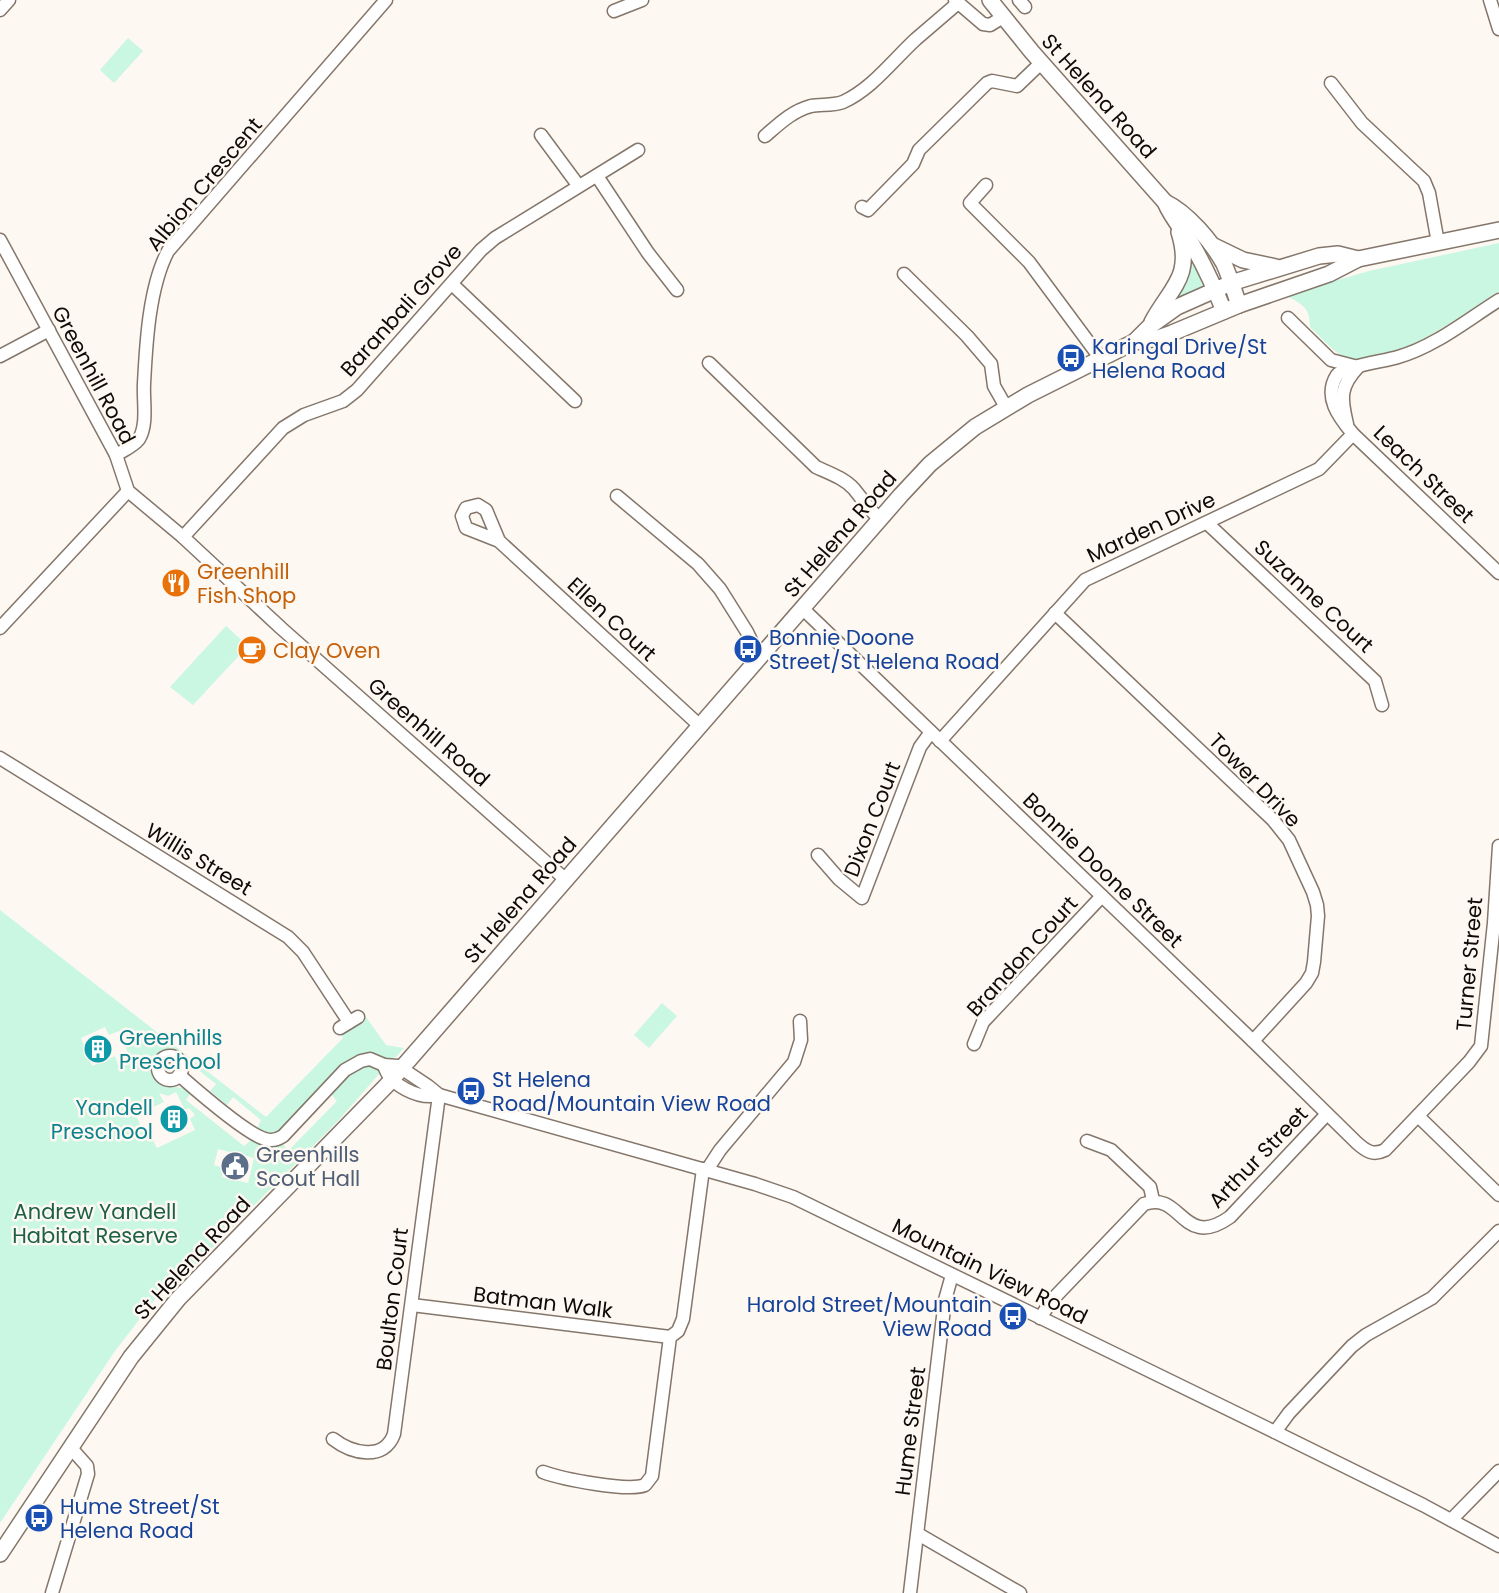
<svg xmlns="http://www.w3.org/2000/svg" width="1499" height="1593" viewBox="0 0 1499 1593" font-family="Poppins,sans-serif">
  <rect width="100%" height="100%" fill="#fef8f2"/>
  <g fill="#c9f7e1" fill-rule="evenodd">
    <path d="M128,38L143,51L114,83L100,70Z"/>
    <path d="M1499,243V291C1465,313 1386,372 1345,357C1333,352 1320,336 1310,327C1310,306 1301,304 1285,295L1369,271Z"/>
    <path d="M1188,252L1194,260L1203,287L1171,303Z"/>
    <path d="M226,626L248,646L193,705L170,687Z"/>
    <path d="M0,910L266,1117L343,1038L341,1034L366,1017L386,1045L404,1048L396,1057L392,1058C367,1060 364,1046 340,1067L284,1127C275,1134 267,1135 257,1129L261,1120L233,1097L227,1105L210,1091L216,1084L182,1057L169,1051L157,1057L153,1071C161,1091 177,1082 191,1093L186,1100L244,1146L251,1140L267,1146L281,1143L289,1150L337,1101L331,1094C345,1080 355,1062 377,1067L380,1073L337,1122L177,1283L163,1289L115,1351L0,1523ZM105,1027L109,1035L119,1031L130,1058L118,1064L115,1056L92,1066L81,1038ZM176,1092L185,1110L189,1108L195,1115L190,1119L195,1130L157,1148L151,1136L146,1138L136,1115L164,1102L159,1093L168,1096ZM218,1149L254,1158L248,1183L222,1177L224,1168L214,1165Z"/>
    <path d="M662,1003L677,1016L649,1048L634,1035Z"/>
  </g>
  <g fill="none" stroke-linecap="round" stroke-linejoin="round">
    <g stroke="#84766a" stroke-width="15">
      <g id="minor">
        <path d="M955,0L983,24L990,25L1003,17"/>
        <path d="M1019,0L1025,7"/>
        <path d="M1490,0L1499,29"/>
        <path d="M0,10L9,0"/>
        <path d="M614,11L642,0"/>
        <path d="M1331,83L1362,123L1424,181L1429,193L1438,243"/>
        <path d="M541,135L578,185"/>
        <path d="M765,136C779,124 792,111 811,106C821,104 832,106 843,102C872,89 893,60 916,39C930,27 944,15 958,3"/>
        <path d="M597,176L648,253L677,290"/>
        <path d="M986,185L970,203L1029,262L1101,359"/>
        <path d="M862,207L868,210L913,164L919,150L987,83L992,81L1017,86L1041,63"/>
        <path d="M0,240L116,455L128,491L183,537L281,628L565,879"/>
        <path d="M904,274L967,336L991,364L994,386L1006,407"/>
        <path d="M452,284L575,401"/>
        <path d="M1499,300C1467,320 1434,347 1398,357C1385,361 1342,367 1337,375C1323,397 1339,417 1353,434L1499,573"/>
        <path d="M1288,318L1331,360L1354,366"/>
        <path d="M0,356L49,330"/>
        <path d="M709,363L816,467C829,473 844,478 854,489C863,500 869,510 880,519"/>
        <path d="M1347,424C1341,399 1339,387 1358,367"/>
        <path d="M116,455C124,450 134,446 139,439C148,424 143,401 144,384C146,344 149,287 168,251L386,0"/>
        <path d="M617,496L698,564L720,589L747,632L759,657"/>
        <path d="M1207,523L1375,681L1382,705"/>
        <path d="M183,537L283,428L304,415L343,401L357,390L481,250L495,238L638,150"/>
        <path d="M499,541L486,510L478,505L466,508L462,516L466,528L499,541L699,725"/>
        <path d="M802,608L1253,1041L1357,1143C1366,1151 1373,1156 1385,1150L1469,1062L1481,1046L1494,923L1499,846"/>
        <path d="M1055,613L1273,820L1289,840L1313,892L1317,905L1318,916L1314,962L1312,973L1306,983L1253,1041"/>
        <path d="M0,628L128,491"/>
        <path d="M940,741L1085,580L1319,469L1353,434"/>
        <path d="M0,758L288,937L303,952L349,1022"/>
        <path d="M818,855L839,879L862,898L920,747L931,732"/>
        <path d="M340,1028L358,1017"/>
        <path d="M974,1044L983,1022L1102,896"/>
        <circle cx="170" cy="1068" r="12"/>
        <path d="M384,1065C389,1085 419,1100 439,1095L755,1184L793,1197L1275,1432L1423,1505L1499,1546"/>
        <path d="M179,1075C195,1089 247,1134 265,1139C271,1141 277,1140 283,1136L345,1070L361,1061L370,1059L384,1065L398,1066L428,1086L439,1095"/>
        <path d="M1418,1116L1499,1195"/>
        <path d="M1087,1141L1111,1150L1150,1187L1153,1200"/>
        <path d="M707,1170L720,1150L794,1062L801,1040L800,1021"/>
        <path d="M412,1305L670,1337"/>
        <path d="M1040,1318L1052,1300L1144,1204C1182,1190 1182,1251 1230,1217L1327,1114"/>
        <path d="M1275,1432L1289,1413L1352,1346L1366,1335L1432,1298L1499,1231"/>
        <path d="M333,1439C351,1453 384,1462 394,1434L439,1095"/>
        <path d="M543,1472C562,1479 628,1492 645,1485L652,1476L670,1337L678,1331L683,1319L703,1169"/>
        <path d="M1451,1520L1499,1471"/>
        <path d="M918,1534L1020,1593"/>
        <path d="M52,1593L88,1474L87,1466L71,1448"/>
        <path d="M910,1593L945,1300L952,1275"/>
      </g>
    </g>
    <g stroke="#84766a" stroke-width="18">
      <g id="major">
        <path d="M990,0L1032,52L1165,202C1172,219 1184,231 1193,246C1205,267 1215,289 1224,311"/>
        <path d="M1165,202C1188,213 1212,242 1224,264C1230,277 1234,291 1239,305"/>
        <path d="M1212,245L1243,260L1276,267"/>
        <path d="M1152,322C1171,287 1193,277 1179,232"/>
        <path d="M1134,342L1158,338L1172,333L1239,305L1329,274L1358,259L1499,230"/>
        <path d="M0,1554L131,1357L178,1299L387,1085L901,495L930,464L975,427L1028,395L1134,342L1149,327L1177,307L1231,283L1319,256L1338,254L1358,259"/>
      </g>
    </g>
    <use href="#minor" stroke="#fff" stroke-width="12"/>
    <use href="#major" stroke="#fff" stroke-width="15"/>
  </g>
  <defs>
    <g id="bus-disc" transform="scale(1.5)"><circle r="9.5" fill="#1a4fb4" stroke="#fef8f2"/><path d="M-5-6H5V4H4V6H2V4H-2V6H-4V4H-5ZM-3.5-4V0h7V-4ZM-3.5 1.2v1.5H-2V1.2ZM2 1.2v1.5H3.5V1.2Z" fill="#fff"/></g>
    <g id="restaurant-disc" transform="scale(1.5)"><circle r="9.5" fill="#e8710a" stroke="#fef8f2"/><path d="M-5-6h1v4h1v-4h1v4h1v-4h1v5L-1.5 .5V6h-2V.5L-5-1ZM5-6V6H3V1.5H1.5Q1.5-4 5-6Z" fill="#fff"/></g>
    <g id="cafe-disc" transform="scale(1.5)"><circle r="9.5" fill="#e8710a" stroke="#fef8f2"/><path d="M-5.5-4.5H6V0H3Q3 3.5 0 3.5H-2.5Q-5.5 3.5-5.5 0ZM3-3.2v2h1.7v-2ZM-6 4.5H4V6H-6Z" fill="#fff"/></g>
    <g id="building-disc" transform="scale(1.5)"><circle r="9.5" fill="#0f9aa8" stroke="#fef8f2"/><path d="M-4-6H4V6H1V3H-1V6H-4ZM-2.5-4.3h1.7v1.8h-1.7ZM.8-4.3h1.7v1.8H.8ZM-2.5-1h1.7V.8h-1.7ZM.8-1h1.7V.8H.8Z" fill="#fff"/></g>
    <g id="civic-disc" transform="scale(1.5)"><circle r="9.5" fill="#5c6f8a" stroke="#fef8f2"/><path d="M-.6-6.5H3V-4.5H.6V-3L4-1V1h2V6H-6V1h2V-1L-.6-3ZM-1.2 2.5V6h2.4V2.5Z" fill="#fff"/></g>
  </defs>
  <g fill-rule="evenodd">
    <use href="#bus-disc" x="1071" y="358"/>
    <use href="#restaurant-disc" x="176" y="583"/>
    <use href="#bus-disc" x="748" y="649"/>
    <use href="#cafe-disc" x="252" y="650"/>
    <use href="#building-disc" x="98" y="1049"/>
    <use href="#bus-disc" x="471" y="1091"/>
    <use href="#building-disc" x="174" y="1119"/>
    <use href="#civic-disc" x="235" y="1166"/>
    <use href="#bus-disc" x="1013" y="1316"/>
    <use href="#bus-disc" x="39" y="1518"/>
  </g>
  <g text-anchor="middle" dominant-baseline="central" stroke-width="5" stroke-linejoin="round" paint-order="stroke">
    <g font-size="21" fill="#0f0a06" stroke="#fef8f2">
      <text transform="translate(1099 96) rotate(48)">St Helena Road</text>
      <text transform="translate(204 184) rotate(-50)">Albion Crescent</text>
      <text transform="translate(401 310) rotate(-48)">Baranbali Grove</text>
      <text transform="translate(94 375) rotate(62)">Greenhill Road</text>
      <text transform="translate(1424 474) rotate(44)">Leach Street</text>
      <text transform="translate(1151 527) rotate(-25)">Marden Drive</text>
      <text transform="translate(840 534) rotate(-49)">St Helena Road</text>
      <text transform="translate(1314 596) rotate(43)">Suzanne Court</text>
      <text transform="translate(612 619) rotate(43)">Ellen Court</text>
      <text transform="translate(429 732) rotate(41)">Greenhill Road</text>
      <text transform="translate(1255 780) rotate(46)">Tower Drive</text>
      <text transform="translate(872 819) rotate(-69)">Dixon Court</text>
      <text transform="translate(199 859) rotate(31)">Willis Street</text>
      <text transform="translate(1103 870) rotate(44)">Bonnie Doone Street</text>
      <text transform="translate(520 900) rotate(-49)">St Helena Road</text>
      <text transform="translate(1022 956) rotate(-48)">Brandon Court</text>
      <text transform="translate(1469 964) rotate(-85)">Turner Street</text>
      <text transform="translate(1258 1157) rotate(-46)">Arthur Street</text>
      <text transform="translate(192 1258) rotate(-47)">St Helena Road</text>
      <text transform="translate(990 1271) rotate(26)">Mountain View Road</text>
      <text transform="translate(392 1299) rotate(-83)">Boulton Court</text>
      <text transform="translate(543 1302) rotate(7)">Batman Walk</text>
      <text transform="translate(910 1431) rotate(-83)">Hume Street</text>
    </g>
    <g font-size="21" fill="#164399" stroke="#fef8f2" text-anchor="start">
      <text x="1092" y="346">Karingal Drive/St<tspan x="1092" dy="24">Helena Road</tspan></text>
      <text x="769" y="637">Bonnie Doone<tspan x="769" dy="24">Street/St Helena Road</tspan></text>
      <text x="492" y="1079">St Helena<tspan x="492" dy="24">Road/Mountain View Road</tspan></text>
      <text x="992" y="1304" text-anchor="end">Harold Street/Mountain<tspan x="992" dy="24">View Road</tspan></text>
      <text x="60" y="1506">Hume Street/St<tspan x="60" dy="24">Helena Road</tspan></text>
    </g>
    <g font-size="21" fill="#c56008" stroke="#fef8f2" text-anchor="start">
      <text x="197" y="571">Greenhill<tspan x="197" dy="24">Fish Shop</tspan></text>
      <text x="273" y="650">Clay Oven</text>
    </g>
    <g font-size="21" fill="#0d838f" stroke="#fef8f2" text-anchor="start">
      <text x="119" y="1037">Greenhills<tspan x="119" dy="24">Preschool</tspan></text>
      <text x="153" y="1107" text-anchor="end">Yandell<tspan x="153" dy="24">Preschool</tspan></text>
    </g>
    <g font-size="21" fill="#4e5e75" stroke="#fef8f2" text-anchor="start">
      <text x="256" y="1154">Greenhills<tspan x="256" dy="24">Scout Hall</tspan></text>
    </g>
    <g font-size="21" fill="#1c6046" stroke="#fef8f2">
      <text x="95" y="1211">Andrew Yandell<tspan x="95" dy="24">Habitat Reserve</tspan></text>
    </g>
  </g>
</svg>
